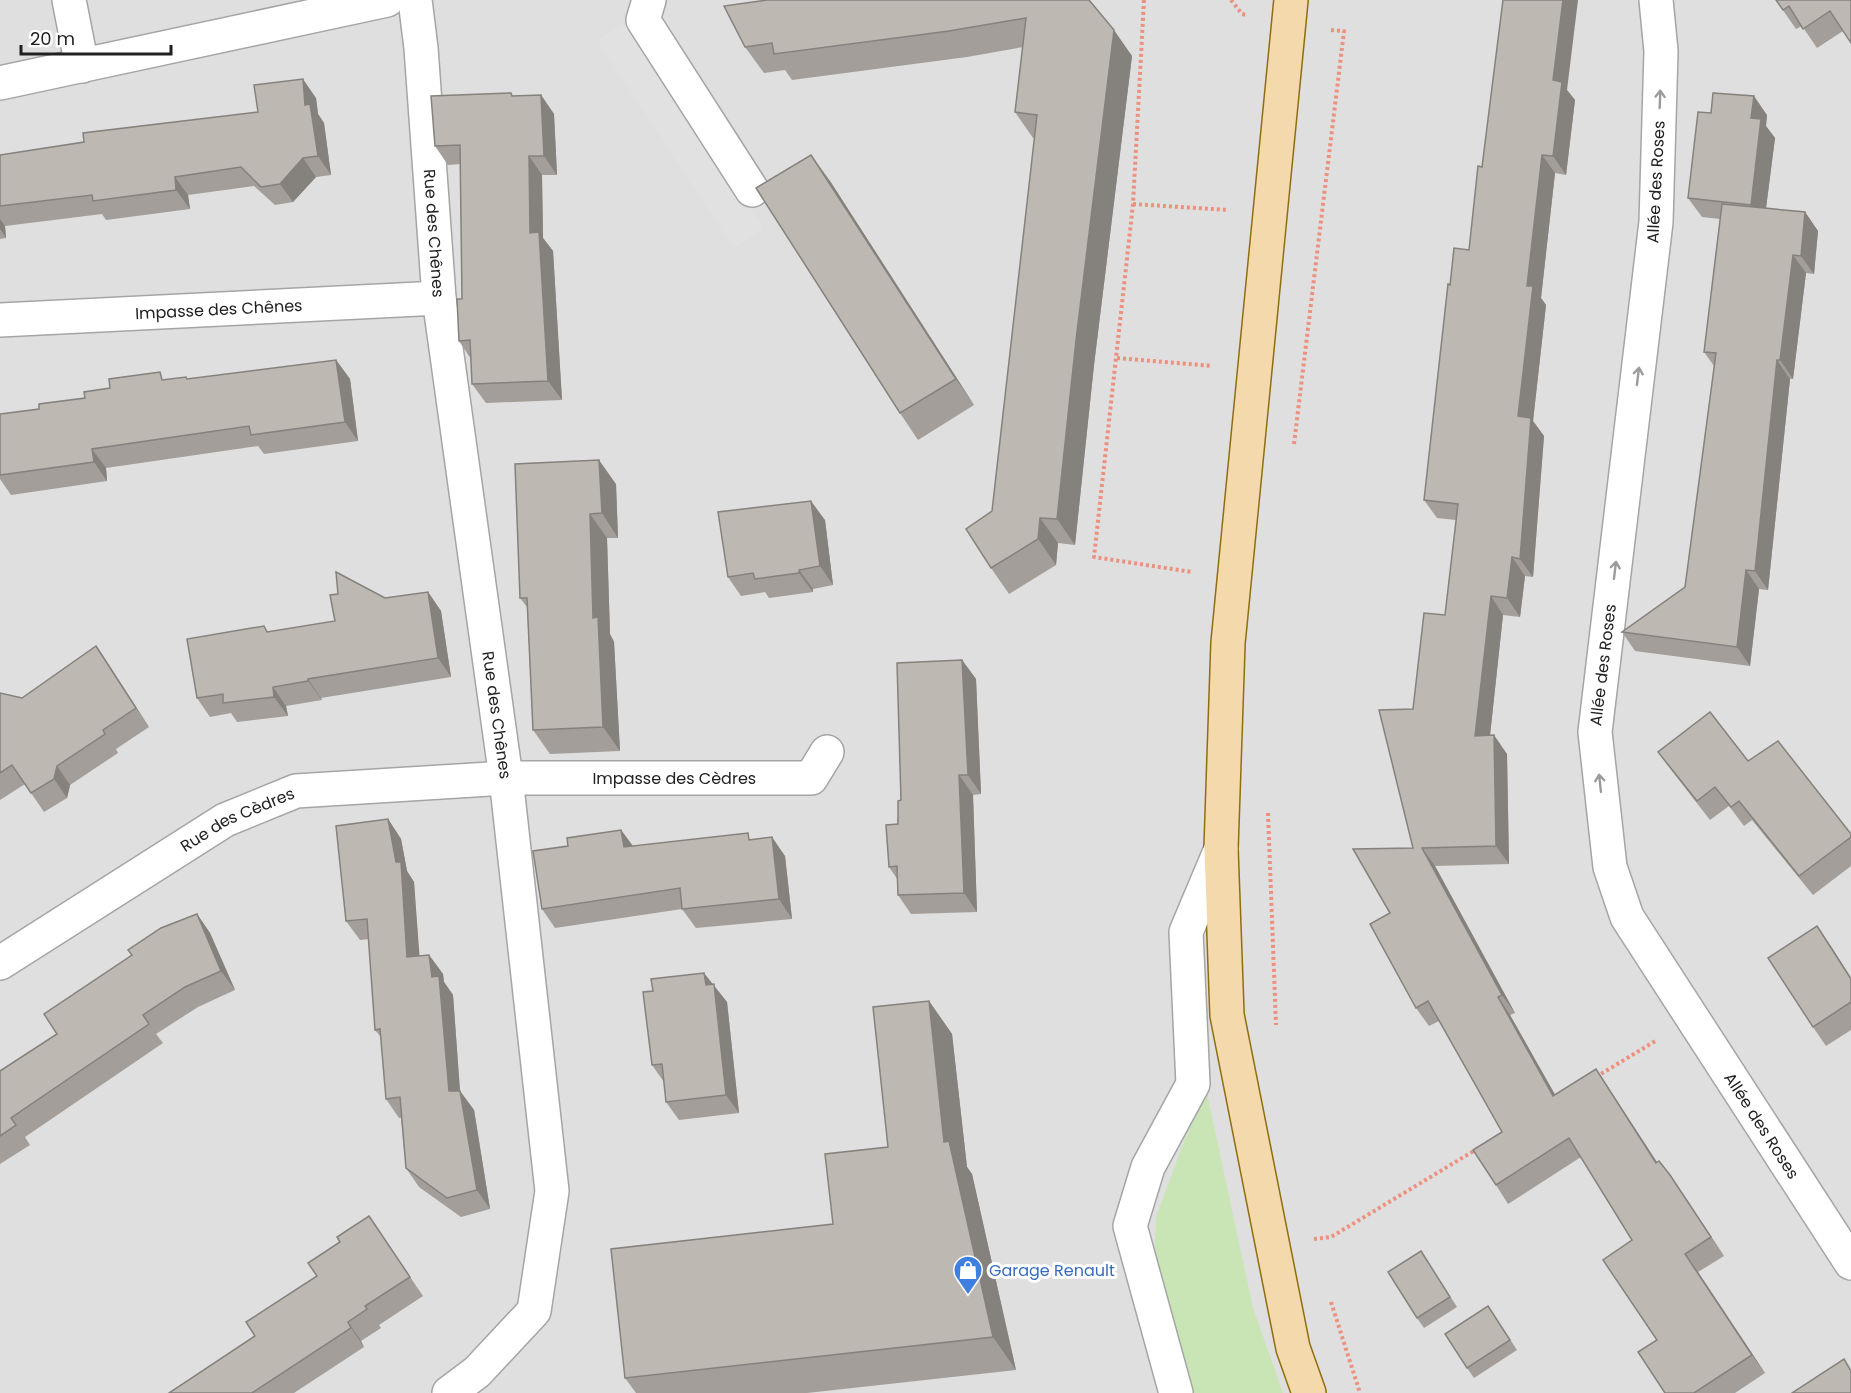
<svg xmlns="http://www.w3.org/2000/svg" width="1851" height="1393" viewBox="0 0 1851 1393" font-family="Poppins,sans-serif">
  <rect width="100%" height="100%" fill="#f1efe9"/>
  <rect fill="#dfdfdf" x="0" y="0" width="1851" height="1393"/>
  <path fill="#c9e5b5" d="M1207,1093L1253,1308L1283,1393H1189L1154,1258L1156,1217L1184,1141Z"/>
  <path fill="#e1e1e1" d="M629,21L764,228L734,249L597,40Z"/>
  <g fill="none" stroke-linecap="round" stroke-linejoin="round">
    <g stroke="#a5a5a5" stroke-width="36">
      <g id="minor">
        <path d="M69,0L82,66"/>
        <path id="s1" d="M415,0L421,48L439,298L506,778L552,1191L534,1311L477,1372L449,1393"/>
        <path d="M649,0L643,20L752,190"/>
        <path id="s2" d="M1656,0L1661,51L1656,222L1595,732L1610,867L1627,917L1851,1263"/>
        <path d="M0,83L387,0"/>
        <path id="s3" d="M0,320L439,298"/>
        <path id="s4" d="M0,963L225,820L296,791L506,778H811L827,752"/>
        <path d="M1176,1393L1130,1226L1148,1167L1193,1084L1186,932L1221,849"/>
      </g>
    </g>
    <g stroke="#906e0f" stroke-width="36">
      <path id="major" d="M1291,0L1228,643L1221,849L1227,1015L1293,1348L1309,1393"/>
    </g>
    <g stroke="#ed917e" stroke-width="4" stroke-dasharray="3 3" stroke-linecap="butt">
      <path d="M1144,0L1133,204L1094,557L1192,572"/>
      <path d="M1231,0L1242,14L1246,15"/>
      <path d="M1133,204L1228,210"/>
      <path d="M1117,358L1212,366"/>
      <path d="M1294,444L1344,31L1330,30"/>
      <path d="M1268,813L1276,1025"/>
      <path d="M1596,1077L1657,1040"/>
      <path d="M1314,1239L1331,1237L1477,1149"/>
      <path d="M1331,1302L1360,1393"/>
    </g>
    <use href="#minor" stroke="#fff" stroke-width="33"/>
    <use href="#major" stroke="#f3d9ac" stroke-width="33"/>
  </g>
  <g fill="#a39e99">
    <path d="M1089,0L1132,56L1094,365L1075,545L1058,543L1056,565L1009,594L991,568L992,511L1035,138H1033L1015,112L1023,47L967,57L792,80L785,70L764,73L745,47Z"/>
    <path d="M1776,0H1851L1843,31L1817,48L1802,26L1796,29Z"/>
    <path d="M1567,90L1575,100L1566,175L1555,173L1541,298L1546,305L1533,421L1544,436L1533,577L1525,576L1520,617L1503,615L1490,735L1507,754L1509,864L1435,866L1515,1013L1510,1015L1555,1095L1596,1069L1657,1162L1670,1175L1724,1256L1698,1272L1765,1373L1735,1393H1665L1657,1340L1632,1240L1581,1157L1508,1204L1496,1185L1502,1132L1439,1021L1429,1026L1416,1008L1390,913L1413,848V709L1445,615L1456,520L1437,518L1424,500L1450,285L1469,250L1482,167Z"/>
    <path d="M511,93L513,96L541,95L554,114L557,175H542L543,238L553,251L562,400L486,403L472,384L471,359L459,341L462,299L460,164L448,165L435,146Z"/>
    <path d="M316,98L318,114L324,123L331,175L316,177L293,202L275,205L254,186L188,195L190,209L106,220L102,214L5,226L6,238L0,239V155L84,142L258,112Z"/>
    <path d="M1711,113L1767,115L1766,126L1775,138L1766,208L1805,212L1818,231L1814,274L1806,273L1793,379H1790L1768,590L1759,589L1750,666L1635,651L1622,632L1685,587L1714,366L1704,352L1720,219L1702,217L1688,198Z"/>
    <path d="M830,181L974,405L918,440L900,413Z"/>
    <path d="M336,360L350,379L358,441L264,454L258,446L106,468L107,481L11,495L0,479V414L39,409L165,380L186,377L188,379Z"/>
    <path d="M515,464L616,484L618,538H607L610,634L614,642L620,751L550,754L533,730L527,607L520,598Z"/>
    <path d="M825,520L833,585L813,589V592L769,598L765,592L741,596L728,577Z"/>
    <path d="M428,592L441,611L451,677L321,698L322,700L286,706L288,716L237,722L231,713L210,717L197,698L264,626L268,632L335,621L385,598Z"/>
    <path d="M96,646L149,727L116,749L118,753L70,785L67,798L44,812L25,784L0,800V693L22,698Z"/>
    <path d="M962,660L976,679L981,794L973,795L977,912L911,914L898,895V880L889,867L901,800Z"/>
    <path d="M1658,752L1748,761L1851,834V866L1813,895L1752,820L1744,826L1729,806L1710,820L1672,771Z"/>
    <path d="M388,819L401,839L407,871L414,882L419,956L429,955L443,974L444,982L453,995L460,1091L474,1110L490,1209L461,1217L419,1187L406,1168L401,1118H399L386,1099L381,1037L375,1030L369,939L360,940L346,921Z"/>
    <path d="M621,830L633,846L753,839L785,856L792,919L696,928L682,909L555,928L542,909L568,846Z"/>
    <path d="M197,914L210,933L235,990L198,1007L156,1034L163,1043L25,1137L30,1145L0,1164V1071L57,1034Z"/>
    <path d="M1830,945L1851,978V1030L1826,1046L1813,1027Z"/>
    <path d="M713,985L727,1002L739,1113L679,1120L666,1102L664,1082L652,1065Z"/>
    <path d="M929,1001L952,1034L967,1167L972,1174L1016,1370L807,1393H636L625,1378L833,1224L888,1147Z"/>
    <path d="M369,1216L423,1296L379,1325L381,1328L361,1341L364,1347L294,1393H169L255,1336L317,1276L340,1242Z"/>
    <path d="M1421,1251L1457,1307L1424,1328L1417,1318Z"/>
    <path d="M1488,1306L1517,1350L1474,1378L1467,1368Z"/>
  </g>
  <g fill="#85817d">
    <path d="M1563,0H1578L1567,90L1575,100L1566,175L1553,156V80Z"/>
    <path d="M1114,30L1132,56L1094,365L1075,545L1057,519L1076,340Z"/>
    <path d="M303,79L316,98L318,114L324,123L331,175L318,156L305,105Z"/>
    <path d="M541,95L554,114L557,175L544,156Z"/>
    <path d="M1754,96L1767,115L1766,126L1775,138L1764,224L1751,205V118Z"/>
    <path d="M811,155L830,181L974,405L956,379Z"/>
    <path d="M1542,155L1555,173L1541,298L1546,305L1533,421L1544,436L1533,577L1520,559L1518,416L1527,286Z"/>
    <path d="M529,156L542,175L543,238L553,251L562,400L548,381L530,233Z"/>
    <path d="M303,158L316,177L293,202L280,184Z"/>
    <path d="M175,177L188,195L190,209L176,190Z"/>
    <path d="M1805,212L1818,231L1814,274L1801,256Z"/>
    <path d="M0,219L5,226L6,238L0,229Z"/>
    <path d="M1793,255L1806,273L1793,379L1780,360Z"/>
    <path d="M336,360L350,379L358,441L345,422Z"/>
    <path d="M1777,360L1790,379L1768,590L1755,571Z"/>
    <path d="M92,449L106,468L107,481L94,462Z"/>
    <path d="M599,460L616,484L618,538L602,513Z"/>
    <path d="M811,501L825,520L833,585L820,566Z"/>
    <path d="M590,514L607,538L610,634L614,642L620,751L603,727L593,618Z"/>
    <path d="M1040,518L1058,543L1056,565L1038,539Z"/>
    <path d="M1512,557L1525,576L1520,617L1507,598Z"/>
    <path d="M799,570L813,589V592L799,573Z"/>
    <path d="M1746,570L1759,589L1750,666L1737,647Z"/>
    <path d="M428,592L441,611L451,677L438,658Z"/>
    <path d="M1491,596L1503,615L1488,754L1475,736Z"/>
    <path d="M96,646L109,665L149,727L136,708Z"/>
    <path d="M962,660L976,679L981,794L968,775Z"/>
    <path d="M308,679L321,698L322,700L308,681Z"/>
    <path d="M273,687L286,706L288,716L274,697Z"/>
    <path d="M1494,735L1507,754L1509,864L1496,846Z"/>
    <path d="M57,766L70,785L67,798L54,779Z"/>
    <path d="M959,775L973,795L977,912L964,893Z"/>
    <path d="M388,819L401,839L407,871L414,882L421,976L407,957L396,862Z"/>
    <path d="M621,830L635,849L624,847Z"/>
    <path d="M772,837L785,856L792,919L779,899Z"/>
    <path d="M1422,848L1435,866L1515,1013L1502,995Z"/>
    <path d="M197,914L210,933L235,990L221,971Z"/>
    <path d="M1817,926L1830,945L1851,978V979Z"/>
    <path d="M429,955L443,974L444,982L453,995L460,1091L474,1110L490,1209L477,1190L449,1091Z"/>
    <path d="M704,973L727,1002L739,1113L726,1095L706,985Z"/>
    <path d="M1498,997L1510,1015L1566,1114L1553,1096Z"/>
    <path d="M929,1001L952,1034L967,1167L972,1174L1016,1370L993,1337L944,1142Z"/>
    <path d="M1596,1069L1608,1087L1669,1181L1656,1163Z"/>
    <path d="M1670,1175L1683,1194L1724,1256L1711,1237Z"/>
    <path d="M1685,1254L1698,1272L1765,1373L1752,1355Z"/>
    <path d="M348,1322L361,1341L364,1347L351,1328Z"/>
  </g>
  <g fill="#beb8b2" stroke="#85817d" stroke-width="1.5">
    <path d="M767,0H1089L1114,30L1076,340L1057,519L1040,518L1038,539L991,568L966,529L992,511L1037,115L1015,112L1026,18L949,31L774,54L772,43L745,47L724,6Z"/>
    <path d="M1503,0H1563L1553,80L1562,82L1553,156L1542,155L1527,286H1533L1518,416L1531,418L1520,559L1512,557L1507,598L1491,596L1475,736L1494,735L1496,846L1422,848L1502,995L1498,997L1553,1096L1596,1069L1656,1163L1659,1161L1670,1175L1711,1237L1685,1254L1752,1355L1694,1393H1665L1638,1352L1657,1340L1603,1260L1632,1240L1569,1138L1496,1185L1473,1150L1502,1132L1428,1001L1416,1008L1370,924L1390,913L1353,849L1413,848L1379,710L1413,709L1424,613L1445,615L1458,504L1424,500L1448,284L1450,285L1454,248L1469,250L1478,166L1482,167Z"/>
    <path d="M1776,0H1851V43L1830,11L1803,29L1789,6L1783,10Z"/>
    <path d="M303,79L305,105L310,104L318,156L303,158L280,184L261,187L241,167L175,177L176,190L93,201L92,195L0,206V155L84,142L83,133L258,112L254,85Z"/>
    <path d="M511,93L512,96L541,95L544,156H529L530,233L539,232L548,381L472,384L470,340L459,341L457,299H462L460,145L435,146L431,96Z"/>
    <path d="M1713,93L1754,96L1751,118L1761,119L1751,205L1688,198L1698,112L1711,113Z"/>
    <path d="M811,155L956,379L900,413L756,188Z"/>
    <path d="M1722,204L1805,212L1801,256L1793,255L1780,360H1777L1755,571L1746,570L1737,647L1622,632L1685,587L1716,353L1704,352Z"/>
    <path d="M336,360L345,422L251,435L249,426L92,449L94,462L0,475V414L39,409V404L85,398L84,392L110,388L109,379L160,372L162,380L186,377L187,379Z"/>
    <path d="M599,460L602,513L590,514L593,618L598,617L603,727L533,730L527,598H520L515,464Z"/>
    <path d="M811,501L820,566L799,570V573L755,579L753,573L728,577L718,512Z"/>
    <path d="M336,572L385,598L428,592L438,658L308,679V681L273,687L274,697L223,703V694L197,698L187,639L264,626L267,632L335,621L330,595L338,594Z"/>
    <path d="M96,646L136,708L103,730L105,734L57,766L54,779L31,793L12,765L0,773V693L22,698Z"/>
    <path d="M962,660L968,775H959L964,893L898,895L897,866L889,867L886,825L898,824V801L901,800L897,663Z"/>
    <path d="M1710,712L1748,761L1778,741L1851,834V837L1799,876L1739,801L1731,807L1715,787L1697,801L1658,752Z"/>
    <path d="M388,819L396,862H401L407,957L429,955L432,977L439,976L449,1091H460L477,1190L447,1198L406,1168L400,1097L386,1099L380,1029L375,1030L367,919L346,921L336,826Z"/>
    <path d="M621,830L624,847L748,833L749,840L772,837L779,899L682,909L680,888L542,909L533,851L568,846L567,838Z"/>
    <path d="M197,914L221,971L185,987L143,1015L149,1024L11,1118L16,1125L0,1136V1071L57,1034L44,1014L132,955L128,950L161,928Z"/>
    <path d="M1817,926L1851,979V1002L1813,1027L1768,958Z"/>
    <path d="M704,973L706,985L714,984L726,1095L666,1102L662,1064L652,1065L643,992L653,991L651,979Z"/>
    <path d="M929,1001L944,1142L949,1141L993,1337L625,1378L611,1249L833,1224L825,1154L888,1147L873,1007Z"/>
    <path d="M369,1216L410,1277L365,1306L367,1309L348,1322L351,1328L252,1393H169L255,1336L246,1322L317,1276L308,1263L340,1242L337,1237Z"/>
    <path d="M1421,1251L1450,1297L1417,1318L1388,1272Z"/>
    <path d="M1488,1306L1510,1340L1467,1368L1445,1334Z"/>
    <path d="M1844,1359L1851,1371V1393H1792Z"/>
  </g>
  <defs><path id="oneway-shaft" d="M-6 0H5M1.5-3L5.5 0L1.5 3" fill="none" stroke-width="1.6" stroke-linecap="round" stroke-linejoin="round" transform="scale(1.5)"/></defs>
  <g stroke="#9b9b9b">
    <use href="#oneway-shaft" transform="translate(1660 99) rotate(-88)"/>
    <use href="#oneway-shaft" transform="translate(1638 376) rotate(-83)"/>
    <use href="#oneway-shaft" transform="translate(1615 570) rotate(-83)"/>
    <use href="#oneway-shaft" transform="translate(1600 783) rotate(-96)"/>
  </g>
  <defs>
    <g id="shop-pin" transform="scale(1.5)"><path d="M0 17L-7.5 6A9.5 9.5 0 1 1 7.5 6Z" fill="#3f7fe0" stroke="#fff"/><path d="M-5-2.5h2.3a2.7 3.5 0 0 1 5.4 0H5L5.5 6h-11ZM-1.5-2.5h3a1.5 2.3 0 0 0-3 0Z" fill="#fff"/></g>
  </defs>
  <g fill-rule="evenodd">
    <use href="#shop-pin" x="968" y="1270"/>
  </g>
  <g text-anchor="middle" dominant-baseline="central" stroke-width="6" stroke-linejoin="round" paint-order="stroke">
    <g font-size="16" fill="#212121" stroke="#fff">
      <text transform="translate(1656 182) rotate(-87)">Allée des Roses</text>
      <text stroke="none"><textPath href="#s1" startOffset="234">Rue des Chênes</textPath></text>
      <text stroke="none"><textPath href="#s3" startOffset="219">Impasse des Chênes</textPath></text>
      <text transform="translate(1603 665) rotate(-83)">Allée des Roses</text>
      <text stroke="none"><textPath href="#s1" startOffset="720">Rue des Chênes</textPath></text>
      <text stroke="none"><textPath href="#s4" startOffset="722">Impasse des Cèdres</textPath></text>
      <text stroke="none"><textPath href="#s4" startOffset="278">Rue des Cèdres</textPath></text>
      <text stroke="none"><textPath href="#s2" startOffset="1173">Allée des Roses</textPath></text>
    </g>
    <g font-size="16" fill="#366cbe" stroke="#fff" text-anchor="start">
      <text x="989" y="1270">Garage Renault</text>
    </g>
  </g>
  <path d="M21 45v9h150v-9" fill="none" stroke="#212121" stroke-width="3"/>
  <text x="30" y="45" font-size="18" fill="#212121" stroke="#ffffff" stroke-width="4.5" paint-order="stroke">20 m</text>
</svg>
